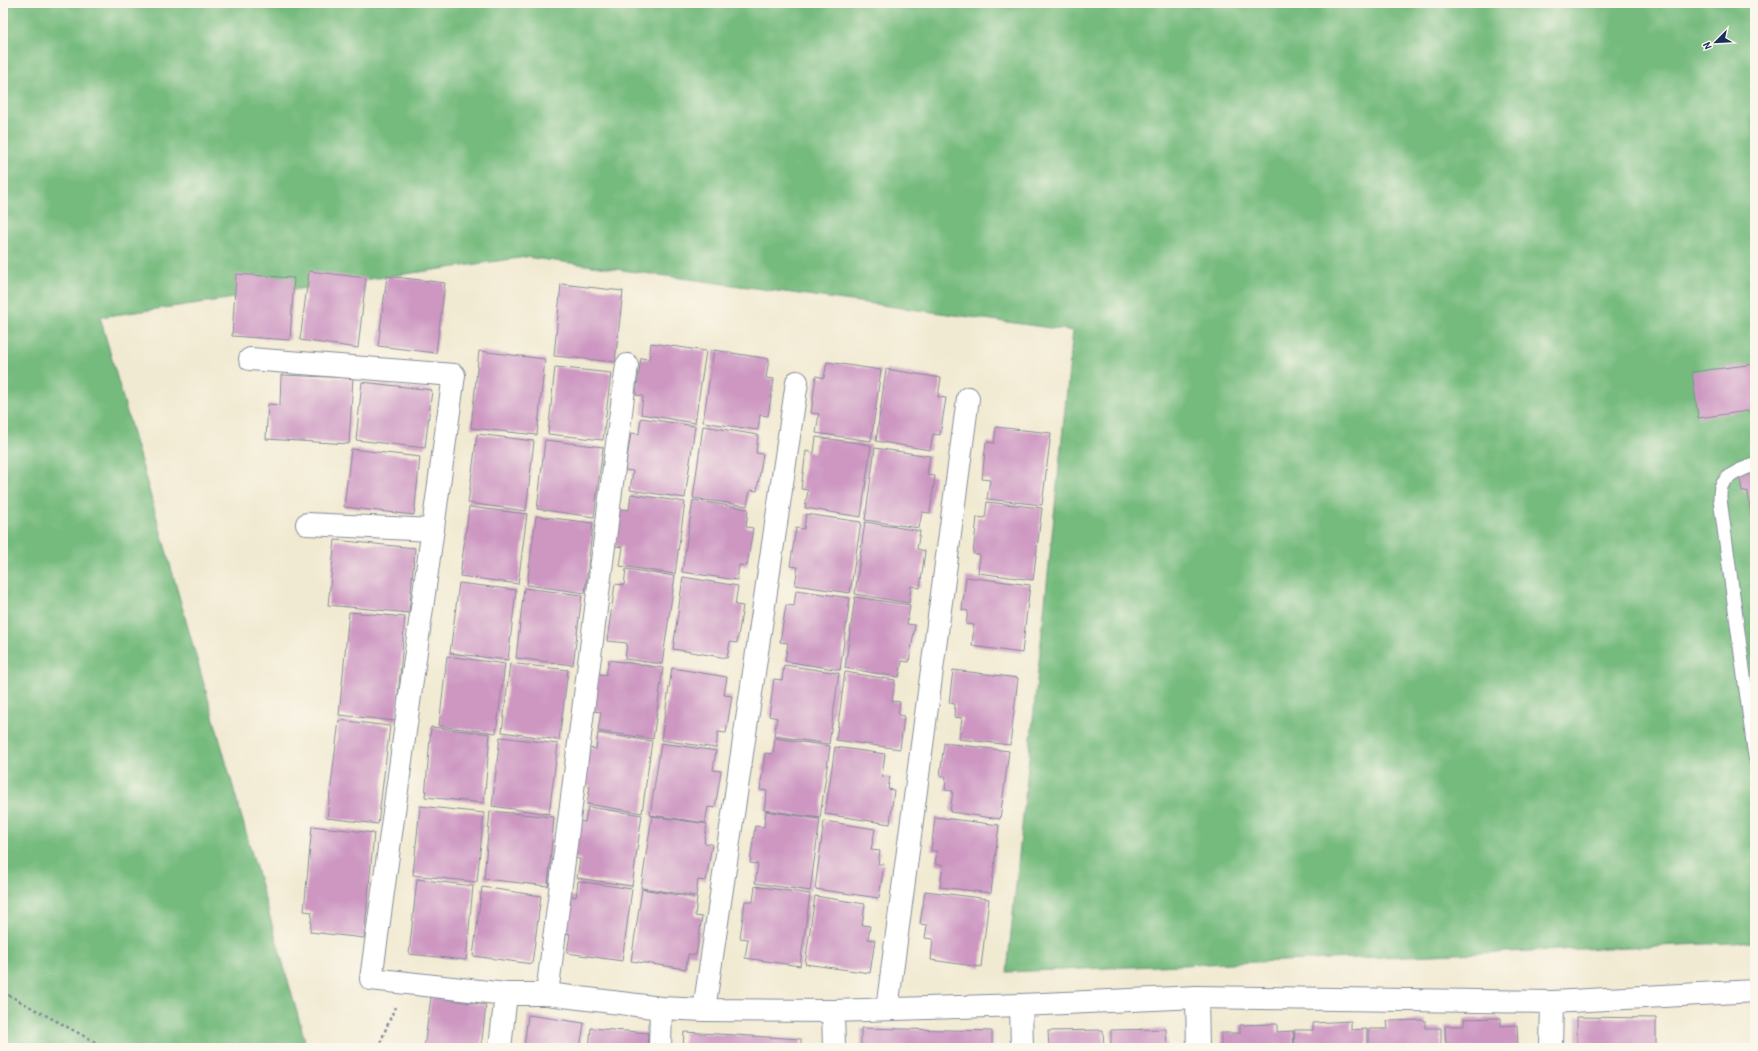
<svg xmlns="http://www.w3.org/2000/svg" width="1758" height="1051" viewBox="0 0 1758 1051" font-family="'Patrick Hand',sans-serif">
  <rect width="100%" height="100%" fill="#fbf7ec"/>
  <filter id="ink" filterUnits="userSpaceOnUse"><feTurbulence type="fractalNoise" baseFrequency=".025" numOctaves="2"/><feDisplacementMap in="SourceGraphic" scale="8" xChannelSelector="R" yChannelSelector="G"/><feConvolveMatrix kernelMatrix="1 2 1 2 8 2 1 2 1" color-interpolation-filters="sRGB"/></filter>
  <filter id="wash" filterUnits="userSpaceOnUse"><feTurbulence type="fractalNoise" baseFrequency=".012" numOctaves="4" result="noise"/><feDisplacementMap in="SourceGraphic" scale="16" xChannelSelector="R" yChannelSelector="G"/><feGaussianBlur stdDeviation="0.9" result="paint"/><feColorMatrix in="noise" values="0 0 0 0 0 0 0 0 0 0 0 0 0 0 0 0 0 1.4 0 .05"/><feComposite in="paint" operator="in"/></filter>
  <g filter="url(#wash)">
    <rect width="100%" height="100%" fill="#f1ead2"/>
    <path fill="#76bb7e" stroke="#48756e" d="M3,3H1755V942L1007,972L1073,331L526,257L100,317L307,1048H3Z"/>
    <g id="blocks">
      <g fill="#cd97c2">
        <path d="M309,271L366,278L358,348L300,340Z"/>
        <path d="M236,274L294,278L290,340L232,336Z"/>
        <path d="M387,276L445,283L436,353L378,346Z"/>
        <path d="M561,284L623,291L615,362L554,356Z"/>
        <path d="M651,343L706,351L695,423L641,414L643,396L636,395L641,358L649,359Z"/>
        <path d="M714,350L769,359L766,378L774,379L768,416L760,415L758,430L703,422Z"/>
        <path d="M479,351L545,359L537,435L471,428Z"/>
        <path d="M827,362L881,370L871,441L816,433L819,414L811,413L816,376L824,378Z"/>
        <path d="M1755,364V410L1698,418L1692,372Z"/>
        <path d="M555,367L611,373L603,440L548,434Z"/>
        <path d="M886,369L941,378L938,397L946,398L940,435L933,434L930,450L876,441Z"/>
        <path d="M281,375L353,378L349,444L266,439L268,404L280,405Z"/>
        <path d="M362,382L432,390L425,448L356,440Z"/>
        <path d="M641,418L695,426L685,498L630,490L633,471L625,470L631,433L639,434Z"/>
        <path d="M703,426L758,435L756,453L763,454L757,491L750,490L747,506L693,498Z"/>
        <path d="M996,427L1051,433L1042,505L987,499L990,480L982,479L986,442L994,443Z"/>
        <path d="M477,434L534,441L526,511L468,503Z"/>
        <path d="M816,437L871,445L861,517L805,508L808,490L801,489L806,451L814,453Z"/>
        <path d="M545,440L603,447L594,517L537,509Z"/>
        <path d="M875,448L930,456L927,475L935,476L930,513L922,512L919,528L865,520Z"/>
        <path d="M351,449L420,457L414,515L344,507Z"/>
        <path d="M1755,470V540H1754L1748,491L1742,492L1739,472Z"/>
        <path d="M631,494L685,502L675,574L620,566L623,547L615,546L620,509L629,510Z"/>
        <path d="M693,500L748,509L746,527L753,528L747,566L739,565L737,580L682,572Z"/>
        <path d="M987,502L1042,508L1033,580L978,573L980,555L973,554L977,517L985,518Z"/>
        <path d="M469,507L527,514L518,584L460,576Z"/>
        <path d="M806,514L861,522L850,593L795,585L798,567L790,566L796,528L804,529Z"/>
        <path d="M536,516L593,523L585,593L527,585Z"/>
        <path d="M865,522L920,531L917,549L925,551L920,588L911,586L909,603L855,594Z"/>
        <path d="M335,540L415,548L409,613L328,605Z"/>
        <path d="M626,569L675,576L662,664L625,659L627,643L607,641L615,584L624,585Z"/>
        <path d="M683,577L738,586L735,605L743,606L737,643L730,642L727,658L673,649Z"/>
        <path d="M966,577L1030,585L1022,653L972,646L974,625L966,624L968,611L962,610Z"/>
        <path d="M459,583L516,590L508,660L450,653Z"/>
        <path d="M524,588L582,595L573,665L516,658Z"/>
        <path d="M796,590L850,598L840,670L785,661L788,643L780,642L786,605L794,606Z"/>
        <path d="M855,597L910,605L907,624L915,625L909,662L902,661L899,677L845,668Z"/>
        <path d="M349,612L405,617L396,721L339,715Z"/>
        <path d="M447,656L505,664L496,733L439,726Z"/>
        <path d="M609,660L663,668L653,739L598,731L601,712L593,711L598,674L606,675Z"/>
        <path d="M510,663L568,670L559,740L502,732Z"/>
        <path d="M784,665L839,673L829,744L774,736L777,718L769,716L774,679L782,680Z"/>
        <path d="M672,668L727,677L724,695L732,696L726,733L718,732L716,748L661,740Z"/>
        <path d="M953,670L1018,678L1010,745L959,739L962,718L954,717L955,704L949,703Z"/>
        <path d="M845,672L895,680L892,701L900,702L898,715L904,716L900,749L836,740Z"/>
        <path d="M339,720L390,726L378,824L327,818Z"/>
        <path d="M431,727L490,734L484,803L425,797Z"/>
        <path d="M598,733L652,741L642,813L587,804L590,786L582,785L588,748L596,749Z"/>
        <path d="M500,737L558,744L549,814L492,806Z"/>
        <path d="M775,738L830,746L820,818L764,810L767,791L760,790L765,753L773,754Z"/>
        <path d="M661,743L716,751L713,770L721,771L715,808L708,807L705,823L650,815Z"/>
        <path d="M944,743L1009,751L1000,819L950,812L953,791L945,790L946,777L940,776Z"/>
        <path d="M835,747L885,754L882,776L890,777L888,789L894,790L890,824L825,814Z"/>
        <path d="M420,806L484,813L477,882L413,875Z"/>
        <path d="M588,807L642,815L632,886L577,878L580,859L572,858L577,821L585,822Z"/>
        <path d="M490,811L554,817L548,886L484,879Z"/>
        <path d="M766,811L820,819L810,891L755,883L758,864L750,863L755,826L764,827Z"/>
        <path d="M652,816L707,824L704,843L712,844L706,881L698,880L696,896L641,888Z"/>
        <path d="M935,817L999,825L991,893L940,887L943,865L935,864L937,851H931Z"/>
        <path d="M824,821L875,829L871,850L880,851L878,864H884L879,898L815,889Z"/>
        <path d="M312,826L374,833L364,938L310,932L312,912L304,911Z"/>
        <path d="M417,879L473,886L466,960L409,954Z"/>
        <path d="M578,881L632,889L622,961L567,953L570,934L562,933L568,895L576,897Z"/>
        <path d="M755,886L810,894L800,966L745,958L748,939L740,938L745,901L753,902Z"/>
        <path d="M482,887L541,896L532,964L473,956Z"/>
        <path d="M642,889L697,898L695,916L702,917L696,955L688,954L686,969L631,961Z"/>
        <path d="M925,891L989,899L981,967L931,960L933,939L925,938L927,925L920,924Z"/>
        <path d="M815,896L865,904L862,925L870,926L868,939L875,940L870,973L805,964Z"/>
        <path d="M431,997L486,1005L481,1048H424Z"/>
        <path d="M528,1015L584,1023L580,1048H524Z"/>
        <path d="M1577,1017L1656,1018V1048H1577Z"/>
        <path d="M1501,1018V1026L1517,1025L1518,1048H1446L1445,1026H1464V1019Z"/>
        <path d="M1425,1020V1028H1441V1048H1369V1029H1388L1387,1021Z"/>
        <path d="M1351,1021V1030L1367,1029V1048H1295L1294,1030H1313V1023Z"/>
        <path d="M1277,1024V1032L1293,1031L1294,1048H1221V1033H1240V1025Z"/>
        <path d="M591,1028L648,1033L647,1048H589Z"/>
        <path d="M861,1028L992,1031V1048H861Z"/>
        <path d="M1166,1029L1167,1048H1111V1030Z"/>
        <path d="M1103,1030L1104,1048H1049L1048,1031Z"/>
        <path d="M684,1032L801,1039V1048H683Z"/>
      </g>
    </g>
  </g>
  <g filter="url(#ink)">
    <use href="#blocks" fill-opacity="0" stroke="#868c98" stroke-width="1"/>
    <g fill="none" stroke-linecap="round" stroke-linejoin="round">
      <g stroke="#868c98" stroke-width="15">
        <path id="service" d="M1755,465C1744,468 1726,475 1721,487C1720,490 1720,496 1720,499L1755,757"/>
      </g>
      <g stroke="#868c98" stroke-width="24">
        <g id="minor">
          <path d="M250,359L454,375L371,979L506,994H547L661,1008L704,1010L833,1011L1021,1005L1197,997L1552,1002L1755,991"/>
          <path d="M307,524L433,530"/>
          <path d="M547,994L627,365"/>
          <path d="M1197,997L1198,1048"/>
          <path d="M1021,1005L1022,1048"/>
          <path d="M887,1009L968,398"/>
          <path d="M704,1010L797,382"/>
          <path d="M833,1011L834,1048"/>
          <path d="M500,1048L506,994"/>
          <path d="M660,1048L661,1008"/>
          <path d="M1551,1048L1552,1002"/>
        </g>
      </g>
      <g stroke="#868c98" stroke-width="2.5" stroke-dasharray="3 3" stroke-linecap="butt">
        <path d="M3,992L106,1048"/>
        <path d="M378,1048L395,1007"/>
      </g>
      <use href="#service" stroke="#fff" stroke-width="13"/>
      <use href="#minor" stroke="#fff" stroke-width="22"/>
    </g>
  </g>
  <rect width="1758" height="1051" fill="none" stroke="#fbf7ec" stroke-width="16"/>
  <g transform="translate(1716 42) rotate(246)" stroke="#fbf7ec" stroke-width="3" paint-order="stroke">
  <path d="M0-3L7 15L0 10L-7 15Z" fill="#1b2f5e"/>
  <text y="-6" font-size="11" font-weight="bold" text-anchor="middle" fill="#1b2f5e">N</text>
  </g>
</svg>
